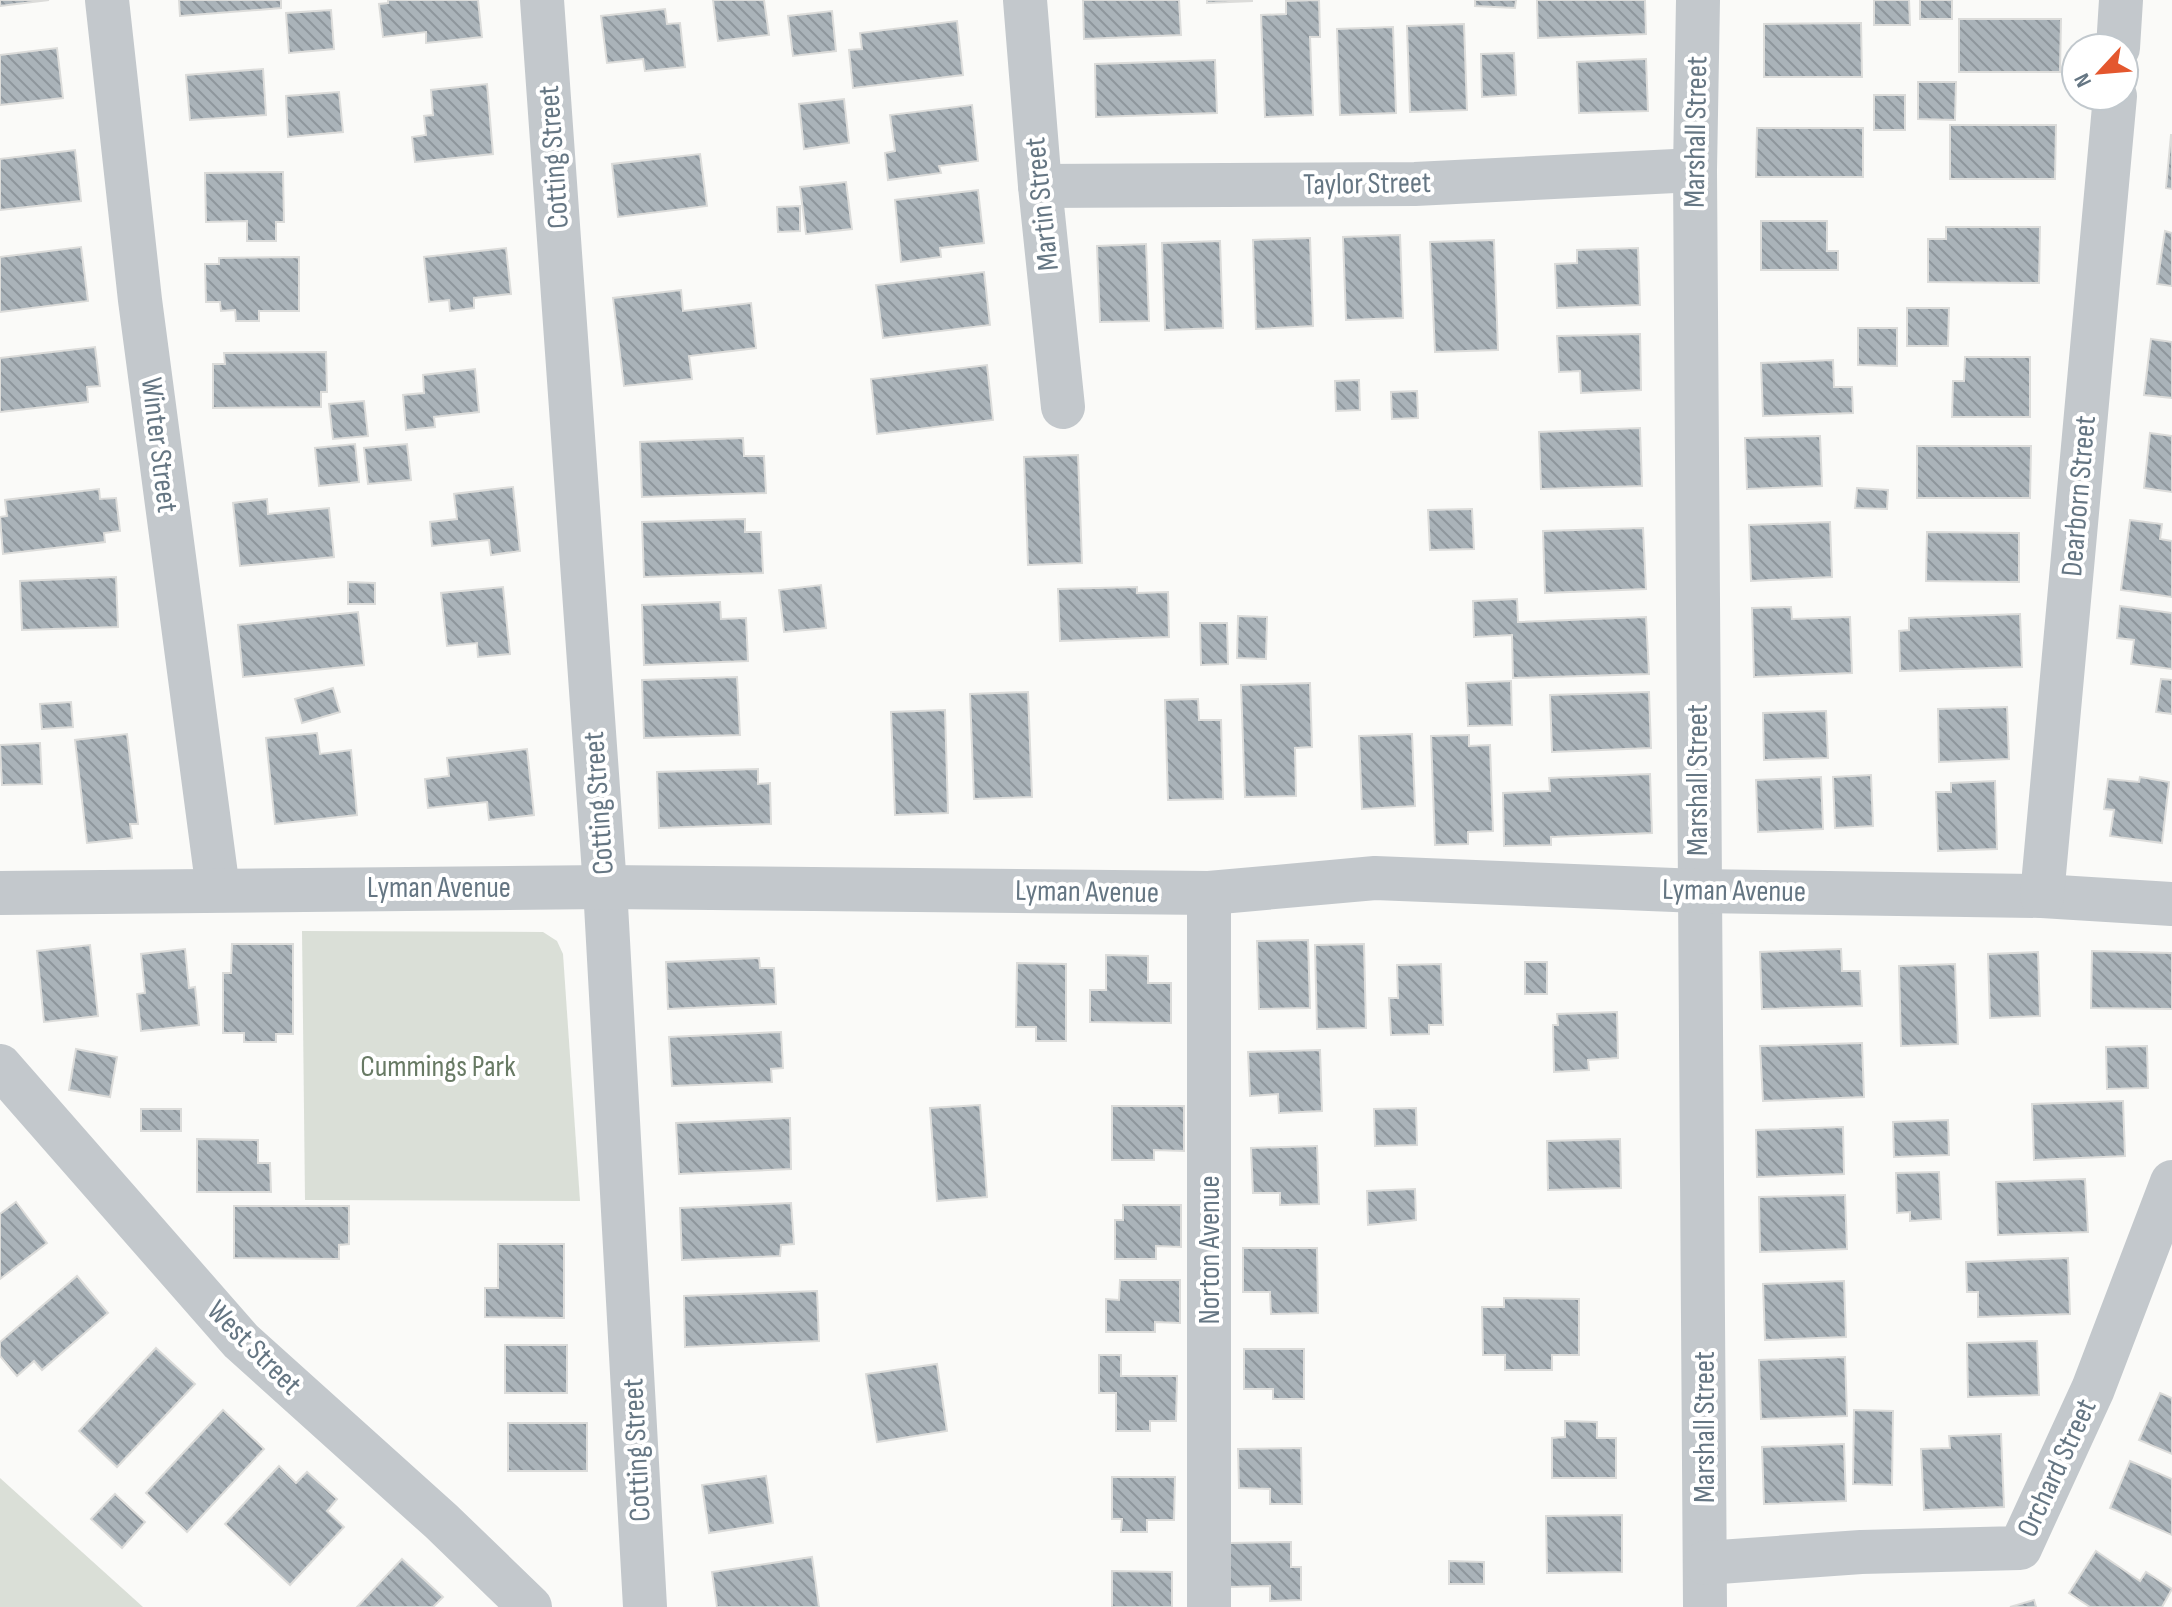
<svg xmlns="http://www.w3.org/2000/svg" width="2172" height="1607" viewBox="0 0 2172 1607" font-family="'Sofia Sans Condensed',sans-serif">
  <defs>
    <pattern id="building-back-hatch" width="6" height="6" patternUnits="userSpaceOnUse" patternTransform="scale(2)"><rect width="6" height="6" fill="#aab3b9"/><path d="M-1 5l2 2M0 0l6 6M5-1l2 2" fill="none" stroke="#8e969c"/></pattern>
  </defs>
  <rect width="100%" height="100%" fill="#fafaf8"/>
  <g fill="#dadfd7">
    <path d="M302,931L543,932L557,941L563,954L580,1201L305,1200Z"/>
    <path d="M0,1478L143,1607H0Z"/>
  </g>
  <g fill="url(#building-back-hatch)" stroke="#dcdcda" stroke-width="2">
    <path d="M0,0H49L0,6Z"/>
    <path d="M179,0H281V8L180,16Z"/>
    <path d="M388,0H478L482,37L426,43V32L383,37L379,4L388,3Z"/>
    <path d="M713,0H764L769,35L718,41Z"/>
    <path d="M1083,0H1179L1181,35L1084,39Z"/>
    <path d="M1207,0H1252V1L1207,3Z"/>
    <path d="M1319,0L1320,37H1310L1313,115L1265,117L1261,15L1286,14V1Z"/>
    <path d="M1475,0H1516L1515,8L1475,6Z"/>
    <path d="M1537,0H1645L1646,34L1538,38Z"/>
    <path d="M1874,0H1909L1910,25H1874Z"/>
    <rect x="1920" y="0" width="32" height="19"/>
    <path d="M665,9L667,24L680,23L685,67L645,71L643,59L607,63L601,16Z"/>
    <path d="M331,10L334,49L289,53L286,13Z"/>
    <path d="M832,11L836,51L793,56L788,16Z"/>
    <path d="M1959,19H2061L2060,72H1959Z"/>
    <path d="M957,21L963,75L853,88L849,50L862,49L860,33Z"/>
    <path d="M1861,23L1862,77H1764V24Z"/>
    <path d="M1464,24L1467,110L1410,112L1407,26Z"/>
    <path d="M1393,27L1396,113L1340,115L1337,29Z"/>
    <path d="M57,48L63,98L0,105V55Z"/>
    <path d="M1514,53L1516,95L1482,97L1481,54Z"/>
    <path d="M1646,59L1648,111L1579,113L1577,62Z"/>
    <path d="M1215,60L1217,113L1096,117L1095,64Z"/>
    <path d="M263,69L266,115L190,120L186,75Z"/>
    <path d="M1918,82H1956L1955,120L1918,119Z"/>
    <path d="M487,84L493,154L415,162L412,137L426,135L424,116L433,115L431,90Z"/>
    <path d="M339,92L343,132L288,137L286,96Z"/>
    <rect x="1874" y="95" width="31" height="35"/>
    <path d="M844,99L849,143L804,149L799,104Z"/>
    <path d="M972,105L978,161L939,166L941,173L888,180L885,153L895,151L890,115Z"/>
    <path d="M1950,125H2056L2055,179H1950Z"/>
    <path d="M1757,128H1863V177H1756Z"/>
    <path d="M2171,135H2172V189L2166,188Z"/>
    <path d="M75,150L81,201L0,210V159Z"/>
    <path d="M700,154L707,206L618,217L612,164Z"/>
    <path d="M283,172L284,222H276V241H247V221L206,222L205,173Z"/>
    <path d="M846,182L852,229L806,234L800,187Z"/>
    <path d="M978,190L984,243L940,248L941,257L901,262L895,200Z"/>
    <path d="M800,206V231L778,232L777,207Z"/>
    <path d="M1761,221H1827V251H1838V270H1761Z"/>
    <path d="M1946,227H2040L2039,283L1928,282V239H1946Z"/>
    <path d="M2165,231L2172,233V286L2157,284Z"/>
    <path d="M1400,235L1403,318L1346,320L1343,237Z"/>
    <path d="M1310,238L1313,326L1256,329L1253,240Z"/>
    <path d="M1494,240L1498,350L1435,352L1430,242Z"/>
    <path d="M1220,241L1223,328L1165,330L1162,243Z"/>
    <path d="M1146,244L1149,321L1100,322L1097,246Z"/>
    <path d="M81,247L88,301L0,312V257Z"/>
    <path d="M506,248L511,294L474,298V308L450,311L449,300L429,302L424,257Z"/>
    <path d="M1638,248L1640,305L1557,308L1555,264L1577,263V250Z"/>
    <path d="M299,257V311H259V321H236L235,310L221,311L220,302H206L205,264H219V258Z"/>
    <path d="M984,272L990,325L883,338L876,285Z"/>
    <path d="M681,290L683,311L751,303L756,348L689,356L692,379L624,386L613,298Z"/>
    <path d="M1907,308H1949L1948,346H1907Z"/>
    <path d="M1858,328H1897V366L1858,365Z"/>
    <path d="M1640,334L1641,390L1581,393L1580,371L1559,372L1557,336Z"/>
    <path d="M2151,339L2172,342V398L2144,395Z"/>
    <path d="M95,347L100,386L87,387L88,402L0,412V358Z"/>
    <path d="M326,352L327,392H321V407L213,408V364H225L224,353Z"/>
    <path d="M1965,357H2030V417H1952L1953,381H1964Z"/>
    <path d="M1833,360L1834,387H1852L1853,413L1763,416L1761,363Z"/>
    <path d="M987,365L993,420L877,434L871,379Z"/>
    <path d="M475,369L479,412L434,417L435,427L406,430L403,395L424,393L423,375Z"/>
    <path d="M1359,380L1360,410L1336,411L1335,381Z"/>
    <path d="M1417,391L1418,418L1392,419L1391,392Z"/>
    <path d="M364,401L368,436L333,439L329,404Z"/>
    <path d="M1640,428L1642,486L1541,489L1539,432Z"/>
    <path d="M2150,433L2172,436V492L2144,488Z"/>
    <path d="M1820,436L1822,486L1747,489L1745,438Z"/>
    <path d="M743,438L744,456H764L766,493L642,497L640,442Z"/>
    <path d="M355,444L359,482L319,486L315,448Z"/>
    <path d="M407,444L411,480L368,484L364,448Z"/>
    <path d="M1917,446H2031L2030,498H1917Z"/>
    <path d="M1078,455L1082,563L1028,565L1024,457Z"/>
    <path d="M513,487L520,551L491,555L489,540L432,546L430,522L457,519L454,494Z"/>
    <path d="M1857,488L1888,490L1887,509L1855,508Z"/>
    <path d="M99,489L100,499L116,498L120,531L104,533L105,542L3,554L0,517L7,516L5,500Z"/>
    <path d="M267,499L268,514L329,508L334,557L240,566L233,503Z"/>
    <path d="M1472,509L1474,549L1430,550L1428,510Z"/>
    <path d="M745,519V532H761L763,573L644,577L642,522Z"/>
    <path d="M2130,520L2162,524L2160,539L2172,541V597L2121,590Z"/>
    <path d="M1830,522L1832,577L1751,581L1749,525Z"/>
    <path d="M1643,528L1646,589L1545,593L1543,531Z"/>
    <path d="M1927,532L2019,533V582L1926,581Z"/>
    <path d="M116,577L118,627L22,630L20,581Z"/>
    <path d="M348,582L375,583V604H348Z"/>
    <path d="M821,585L826,628L784,632L779,590Z"/>
    <path d="M503,587L510,654L478,657L477,643L447,646L441,593Z"/>
    <path d="M1137,587V593L1168,592L1169,637L1060,641L1058,589Z"/>
    <path d="M1517,599L1518,622L1646,617L1649,674L1513,678L1512,635L1474,637L1473,601Z"/>
    <path d="M720,602L721,619L746,618L748,661L644,665L642,605Z"/>
    <path d="M2120,606L2172,613V669L2131,664L2134,640L2117,638Z"/>
    <path d="M1791,607L1792,619L1850,617L1852,673L1754,677L1752,608Z"/>
    <path d="M358,612L364,665L243,677L238,625Z"/>
    <path d="M2020,614L2022,667L1900,671L1899,631L1909,630V618Z"/>
    <path d="M1238,616L1267,617L1266,659L1237,658Z"/>
    <path d="M1200,623H1227L1228,664L1201,665Z"/>
    <path d="M737,677L740,735L644,738L642,680Z"/>
    <path d="M2161,679L2172,680V714L2156,712Z"/>
    <path d="M1511,681L1512,725L1468,726L1466,683Z"/>
    <path d="M1310,683L1312,747L1295,748L1296,796L1245,797L1241,685Z"/>
    <path d="M333,688L340,712L302,723L295,699Z"/>
    <path d="M1028,692L1032,797L974,799L970,694Z"/>
    <path d="M1649,692L1651,748L1552,752L1550,695Z"/>
    <path d="M1198,699L1199,720H1221L1223,799L1168,800L1165,700Z"/>
    <path d="M71,702L73,727L42,729L40,704Z"/>
    <path d="M2007,707L2009,759L1939,762L1938,709Z"/>
    <path d="M945,710L948,813L895,815L891,712Z"/>
    <path d="M1826,711L1828,758L1764,760L1763,713Z"/>
    <path d="M317,733L320,754L351,750L357,815L275,824L266,738Z"/>
    <path d="M127,734L138,824H130L132,838L87,843L75,740Z"/>
    <path d="M1412,734L1415,806L1362,809L1359,736Z"/>
    <path d="M1469,735V746L1490,745L1493,831L1468,832V844L1435,845L1431,736Z"/>
    <path d="M40,743L42,784L2,785L0,745Z"/>
    <path d="M527,749L534,815L489,820L487,802L428,808L425,779L449,776L447,758Z"/>
    <path d="M758,769V784L770,783L771,824L659,828L657,772Z"/>
    <path d="M1650,774L1652,833L1551,837V845L1504,846L1503,793L1550,791L1549,778Z"/>
    <path d="M1871,775L1873,826L1835,828L1833,777Z"/>
    <path d="M1821,777L1823,829L1758,832L1756,780Z"/>
    <path d="M2140,777L2169,782L2162,843L2110,836L2114,810L2104,809L2108,779L2139,782Z"/>
    <path d="M1995,781L1997,849L1938,851L1936,792H1951V783Z"/>
    <path d="M1308,940L1310,1008L1259,1009L1257,941Z"/>
    <path d="M232,944H293V1034H276V1042H244V1033H223V973H231Z"/>
    <path d="M1364,944L1366,1028L1317,1029L1315,945Z"/>
    <path d="M90,945L98,1016L44,1022L37,951Z"/>
    <path d="M185,949L189,988L195,987L199,1025L141,1031L137,994L145,993L141,954Z"/>
    <path d="M1841,949L1842,971H1860L1862,1006L1762,1009L1760,952Z"/>
    <path d="M2092,951L2172,953V1009L2091,1008Z"/>
    <path d="M2038,952L2040,1016L1990,1018L1988,954Z"/>
    <path d="M1106,955L1148,956V983H1171V1023L1090,1022V990H1106Z"/>
    <path d="M759,958L760,968H774L776,1004L668,1009L666,962Z"/>
    <rect x="1525" y="962" width="22" height="32"/>
    <path d="M1017,963L1066,964V1041H1036V1027H1016Z"/>
    <path d="M1441,964L1443,1025H1429V1034L1391,1035L1389,998H1398L1397,965Z"/>
    <path d="M1955,964L1958,1044L1901,1046L1899,966Z"/>
    <path d="M1617,1012L1618,1058L1588,1060L1589,1070L1554,1072L1553,1025H1558L1557,1014Z"/>
    <path d="M781,1032L783,1068L771,1069L772,1082L672,1086L669,1037Z"/>
    <path d="M1862,1043L1864,1097L1763,1101L1760,1046Z"/>
    <path d="M2147,1046L2148,1088L2107,1089L2106,1047Z"/>
    <path d="M76,1049L117,1057L110,1097L69,1090Z"/>
    <path d="M1320,1050L1322,1111L1279,1113L1278,1094L1250,1096L1248,1052Z"/>
    <path d="M2123,1101L2125,1156L2034,1160L2032,1104Z"/>
    <path d="M980,1105L987,1197L937,1201L930,1108Z"/>
    <path d="M1112,1106H1184V1151L1154,1150V1160H1112Z"/>
    <path d="M1416,1108L1417,1145L1375,1146L1374,1109Z"/>
    <rect x="141" y="1109" width="40" height="22"/>
    <path d="M790,1118L791,1169L679,1174L676,1123Z"/>
    <path d="M1948,1120L1949,1155L1894,1157L1893,1122Z"/>
    <path d="M1843,1127L1844,1174L1757,1177L1756,1130Z"/>
    <path d="M197,1139L258,1140V1163H270L271,1192H197Z"/>
    <path d="M1620,1139L1621,1188L1548,1190L1547,1141Z"/>
    <path d="M1317,1146L1319,1204L1280,1205V1193H1253L1251,1148Z"/>
    <path d="M1939,1172L1941,1219L1910,1221V1212L1897,1213L1896,1173Z"/>
    <path d="M2085,1179L2088,1232L1998,1235L1996,1182Z"/>
    <path d="M1415,1189L1416,1220L1368,1225L1367,1191Z"/>
    <path d="M1845,1195L1847,1249L1760,1252L1759,1197Z"/>
    <path d="M16,1202L47,1243L0,1279V1214Z"/>
    <path d="M791,1203L794,1244L781,1245L780,1256L682,1260L680,1208Z"/>
    <path d="M1123,1205H1181V1247L1156,1246V1259H1115V1220H1123Z"/>
    <path d="M234,1206H349V1244L339,1245V1259L234,1258Z"/>
    <path d="M498,1244H564V1318L485,1317V1288H498Z"/>
    <path d="M1243,1248H1317L1318,1313L1271,1314L1270,1292H1243Z"/>
    <path d="M2068,1258L2070,1314L1978,1317V1292H1967L1966,1262Z"/>
    <path d="M77,1276L108,1313L42,1370L34,1361L17,1376L0,1356V1342Z"/>
    <path d="M1120,1280H1180V1323L1155,1322V1332H1106V1299L1119,1300Z"/>
    <path d="M1844,1281L1846,1337L1765,1340L1763,1284Z"/>
    <path d="M817,1291L819,1341L685,1347L684,1296Z"/>
    <path d="M1504,1298L1579,1299V1355H1552V1370H1505V1355H1483L1482,1307H1504Z"/>
    <path d="M2037,1341L2039,1395L1968,1397L1967,1343Z"/>
    <rect x="505" y="1345" width="62" height="48"/>
    <path d="M156,1348L195,1384L117,1467L79,1431Z"/>
    <path d="M1244,1349H1304V1399H1273V1389H1244Z"/>
    <path d="M1099,1355H1121V1376H1177L1176,1421H1150V1431H1116V1393H1099Z"/>
    <path d="M1845,1357L1847,1416L1761,1419L1759,1360Z"/>
    <path d="M937,1364L947,1431L877,1442L866,1374Z"/>
    <path d="M2160,1393L2172,1398V1454L2139,1440Z"/>
    <path d="M223,1410L264,1449L187,1532L146,1493Z"/>
    <path d="M1854,1410L1893,1411L1892,1485L1853,1484Z"/>
    <path d="M1565,1421L1597,1422V1438H1616V1478H1552V1438L1565,1437Z"/>
    <rect x="508" y="1423" width="79" height="48"/>
    <path d="M2001,1434L2004,1507L1924,1510L1921,1449L1950,1448L1949,1436Z"/>
    <path d="M1844,1444L1846,1501L1764,1504L1762,1447Z"/>
    <path d="M1301,1448L1302,1504H1270V1489L1239,1488L1238,1449Z"/>
    <path d="M2130,1461L2172,1479V1535L2110,1508Z"/>
    <path d="M279,1466L296,1483L307,1472L337,1499L327,1511L344,1527L290,1585L225,1524Z"/>
    <path d="M766,1476L773,1523L709,1533L702,1485Z"/>
    <path d="M1112,1477H1175L1174,1520H1147V1532H1121L1122,1519H1112Z"/>
    <path d="M115,1494L145,1522L122,1548L91,1519Z"/>
    <path d="M1622,1515V1572L1547,1573L1546,1516Z"/>
    <path d="M1291,1542V1567H1301V1600L1270,1601V1586L1230,1587V1543Z"/>
    <path d="M2096,1551L2140,1581L2146,1572L2172,1589L2162,1607H2090L2069,1593Z"/>
    <path d="M812,1557L819,1607H717L712,1572Z"/>
    <path d="M402,1559L443,1597L433,1607H357Z"/>
    <path d="M1449,1561L1484,1562V1584H1449Z"/>
    <path d="M1112,1571L1172,1572V1607H1112Z"/>
    <path d="M2034,1600L2036,1607H2010Z"/>
  </g>
  <g fill="none" stroke-linecap="round" stroke-linejoin="round">
    <g stroke="#c3c8cc" stroke-width="44">
      <path d="M107,0L140,300L218,890"/>
      <path d="M542,0L605,887L645,1607"/>
      <path d="M1025,0L1040,186L1063,407"/>
      <path d="M1698,0L1695,170L1705,1607"/>
      <path d="M2118,48L2121,0"/>
      <path d="M1040,186L1415,184L1695,170"/>
      <path d="M0,893L605,887L1209,893L1375,878L1699,891L2042,896L2172,904"/>
      <path d="M2042,896L2115,96"/>
      <path d="M1705,1563L1861,1552L2020,1548L2093,1389L2172,1182"/>
      <path d="M1209,1607V893"/>
    </g>
    <path stroke="#c3c8cc" stroke-width="44" d="M0,1066L241,1341L441,1521L530,1607"/>
  </g>
  <g text-anchor="middle" dominant-baseline="central" stroke-width="8" stroke-linejoin="round" paint-order="stroke">
    <g font-size="30" fill="#657683" stroke="#fff">
      <text transform="translate(1696 132) rotate(-89)">Marshall Street</text>
      <text transform="translate(554 157) rotate(-94)">Cotting Street</text>
      <text transform="translate(1367 184) rotate(-1)">Taylor Street</text>
      <text transform="translate(1042 204) rotate(-96)">Martin Street</text>
      <text transform="translate(159 445) rotate(83)">Winter Street</text>
      <text transform="translate(2079 496) rotate(-85)">Dearborn Street</text>
      <text transform="translate(1698 780) rotate(-90)">Marshall Street</text>
      <text transform="translate(599 803) rotate(-94)">Cotting Street</text>
      <text x="439" y="888">Lyman Avenue</text>
      <text transform="translate(1734 891) rotate(1)">Lyman Avenue</text>
      <text transform="translate(1087 892) rotate(1)">Lyman Avenue</text>
      <text transform="translate(1210 1250) rotate(-90)">Norton Avenue</text>
      <text transform="translate(254 1348) rotate(45)">West Street</text>
      <text transform="translate(1705 1427) rotate(-90)">Marshall Street</text>
      <text transform="translate(637 1450) rotate(-93)">Cotting Street</text>
      <text transform="translate(2057 1468) rotate(-65)">Orchard Street</text>
    </g>
    <g font-size="30" fill="#687a64" stroke="#fff">
      <text x="438" y="1067">Cummings Park</text>
    </g>
  </g>
  <g transform="translate(2100 72) rotate(244)"><circle r="38" fill="#ffffff" stroke="#c1c8cd" stroke-width="2"/>
  <path d="M0-6L14 30L0 20L-14 30Z" fill="#e4572e"/>
  <text y="-12" font-size="22" font-weight="bold" text-anchor="middle" fill="#657683">N</text>
  </g>
</svg>
